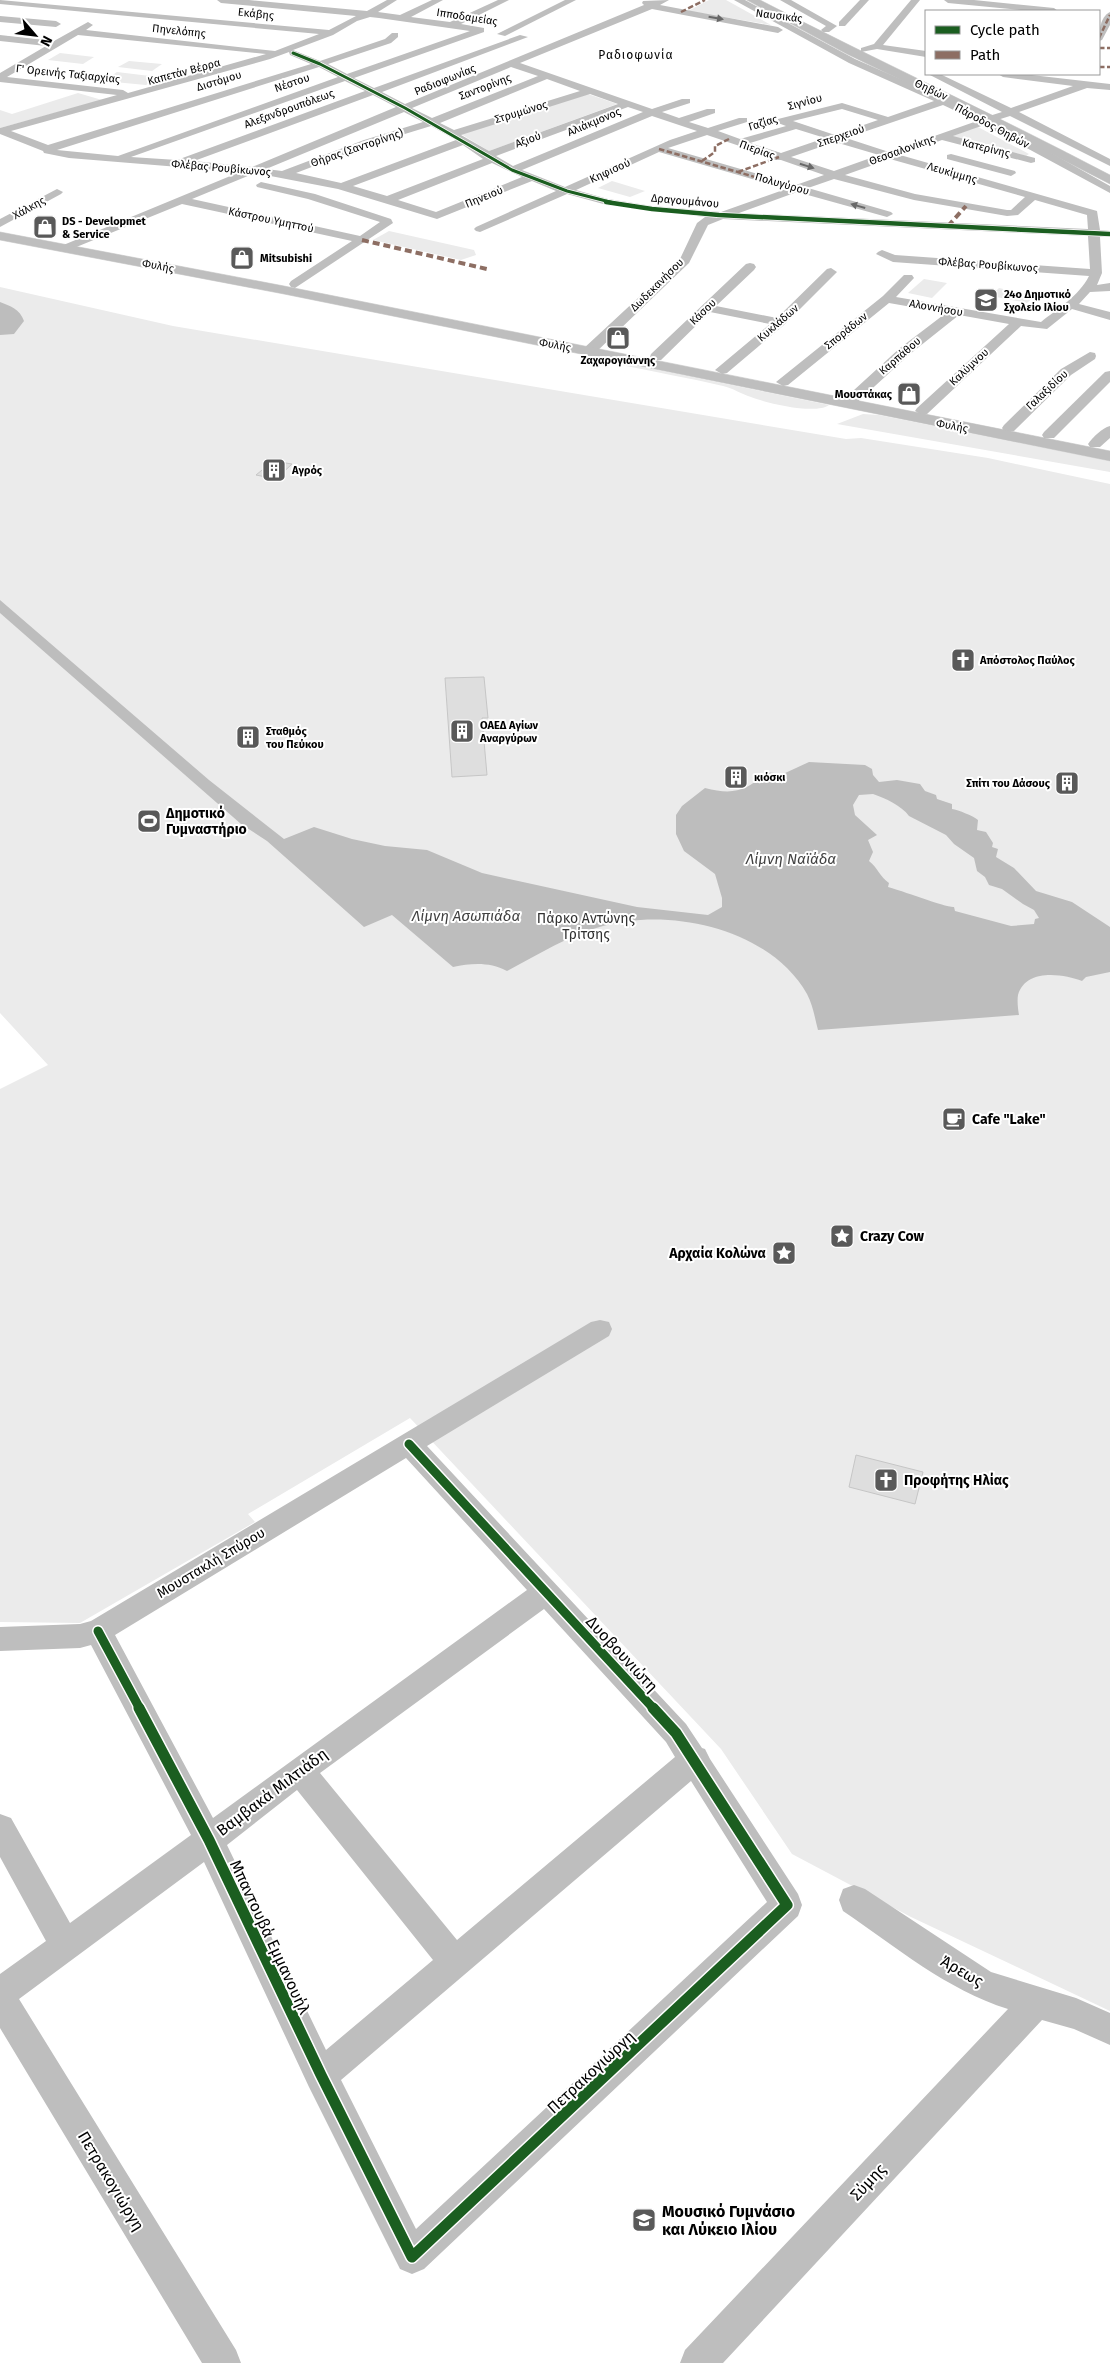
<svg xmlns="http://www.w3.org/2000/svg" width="1110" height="2363" viewBox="0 0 1110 2363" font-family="'Fira Sans',sans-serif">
  <rect width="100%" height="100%" fill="#fff"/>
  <g fill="#ebebeb">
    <path d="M709,0H726L771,25L688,11Z"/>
    <path d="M60,53L94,57L83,64L48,60Z"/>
    <path d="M129,61L162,64L152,71L118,67Z"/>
    <path d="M117,72L158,77L146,85L104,81Z"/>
    <path d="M78,93L102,100L0,128V110L12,114Z"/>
    <path d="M588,94L617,104L489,151L461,134Z"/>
    <path d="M976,127H978L1029,154L1026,156L950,137Z"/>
    <path d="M612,181L645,191L630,197L598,188Z"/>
    <path d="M389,231L474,250L476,255L461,260L373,240Z"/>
    <path d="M924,279L947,283L932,298L908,293Z"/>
    <path d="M0,287L173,326L846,439L861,438L988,458L1110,484V2011L911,1917L792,1854L721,1749L410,1418L248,1514L255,1522L80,1623L0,1622V1089L48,1065L0,1013Z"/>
    <path d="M999,288L1035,296L1027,303L991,296Z"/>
    <path d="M619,362L829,405C816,415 766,403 751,397C741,394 733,388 723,386C689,378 655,372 621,365Z"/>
    <path d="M863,414L879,415L1110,461V472L837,424Z"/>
  </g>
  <g fill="#bdbdbd" fill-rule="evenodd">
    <path d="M0,302C10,306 20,309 24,321L14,334L0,335Z"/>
    <path d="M0,600L209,780L284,839L314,827L352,839L385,846L427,850L482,873L637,907L708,915L722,907V898L715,874L684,851L676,834V815L682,806L705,788C732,795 747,792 766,772L783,774L809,762L865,765L872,769L873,775L879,782L897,780L920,784L925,791L936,795L937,799L952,804V809C958,810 974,816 978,820L977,830L986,832L993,843L992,847L998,849L996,857L1014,868L1036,891L1072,902L1110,927V972L1086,977L1082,981C1063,974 1026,968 1018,995C1017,1001 1018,1009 1019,1015L818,1030C815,1019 813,1005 807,994C770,929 671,907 603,926C569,935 538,955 507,971C490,962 472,963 453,967L392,915L364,927L267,841L241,824L0,613ZM873,794C885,798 902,806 909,816L946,835L954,844L974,858L977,871L985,877L989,885L1002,889L1023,904L1034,910L1039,918L1035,919L1034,924L1011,926L955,911L954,907C947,908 900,890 888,887L889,883C880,877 878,868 869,861L873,852L868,840L877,835L855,815L853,805L859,795Z"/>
  </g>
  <g fill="#dedede" stroke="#c6c6c6">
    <path d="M273,461L292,464L276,479L256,475Z"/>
    <path d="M484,677L488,718H482L487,775L452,777L445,678Z"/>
    <path d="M856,1455L923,1472L915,1504L849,1487Z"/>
  </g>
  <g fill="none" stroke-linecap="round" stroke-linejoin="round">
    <g stroke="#dbdbdb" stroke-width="1">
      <g id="major">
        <path d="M747,0H760C876,60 994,114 1110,175V184L1003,129L847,54Z"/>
        <path d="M0,232L284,286L1110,451V461L284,294L0,240Z"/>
      </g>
    </g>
    <g fill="#bebebe" fill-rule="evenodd">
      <path d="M0,0L329,30L356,16L221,3L217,0H249L367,11L387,0H397L378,12L400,15L432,0H443L411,17L450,22L498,0H509L461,24L484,28V32L354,78L374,88L520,35L528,37L382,92L405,104L644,5L642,3L643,1L669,0L660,5L778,27L783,30L778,33L652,9L520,63L652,109L682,99H690V103L662,112L679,118L707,109H715V113L689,122L708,128L739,118H747V122L718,131L740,139L786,126L778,123V119L842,103L888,117L934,101L849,63L734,0H745L855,59L986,117L1002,112L928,74H940L1011,108L1073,86L1003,77L998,74H1023L1110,84V90L1087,88L1019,112L1110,159V166L1010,116L994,121L1110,186V193L984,125L953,136L1035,158V162L1031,163L942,140L900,155L1097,211L1100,230L1110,231V237H1100L1102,273L1097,285L1110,283V291L1090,292L1079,304L1110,312V320L1072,309L1047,329L1021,326L927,414L922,415L915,411L917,408L1009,324L959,315L910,354L852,407H842L840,404L842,401L900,348L946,313L889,303L788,385L783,386L776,382L883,296L904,275H912L914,278L896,297L1041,322C1057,309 1079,296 1089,276L893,262L876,254L878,252L882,250L895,255L1090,269L1088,236L723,219L708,225L689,263L593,355L588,356L582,352L583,349L680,259L697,223L705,217L607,205L567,194L480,232L476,231L474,229L476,227L556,191L532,181L437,219L338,189L255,173L192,199L360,236L380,222L308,199L257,187L256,185L261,182L315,194L391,219L393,223L295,288L291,287L289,284L291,281L352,241L182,204L69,250H61L59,248L61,246L240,172L69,158L44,153L43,151L0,134V128L117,95L0,82V73L46,46L0,41V35L54,41L88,22L93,25L86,30L275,51L319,34L0,4ZM370,17L379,18L470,31L347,74L328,64L391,43L398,37V33H392L385,39L320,61L293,50L333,35L357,21ZM78,35L266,54L128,93L123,90L7,77ZM289,52L290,55L311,64L48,145L11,131L270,59ZM319,67L338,77L118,156L57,150ZM511,67L538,76L432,118L412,108ZM547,79L580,91L454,130L440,123ZM345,81L365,91L177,160L131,157ZM590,94L618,104L489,151L461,135ZM373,95L396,107L252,167L194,161ZM943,105L977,121L889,152L846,138ZM628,107L643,112L513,166L496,156ZM842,109L878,120L835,135L793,121ZM404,112L423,122L364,140L282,171L266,169ZM652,116L697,131L670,140L565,187L522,170ZM431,126L456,140L341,183L296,173L372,144ZM796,129L825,138L781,153L750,143ZM707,135L772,157L773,160H781L824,175L796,185L668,148ZM835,142L879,155L834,171L791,157ZM463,145L483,159L387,196L353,186ZM659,152L786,189L721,212L652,206L608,199L576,190ZM890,159L1025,197L1011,210H1007L915,194L845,175ZM492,163L522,177L436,212L398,200ZM834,179L914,200L1007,216L1018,215L1035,200L1087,215L1088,229L739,213L797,192L887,217L893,214L891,212L808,188Z"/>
      <path d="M565,0H576L505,36L497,34Z"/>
      <path d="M780,0H791L837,26L829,32H823L821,30L826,26Z"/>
      <path d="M860,0H869L845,26H839V22Z"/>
      <path d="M911,0H920L883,45L926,51V57L877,49L861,52V48L874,44Z"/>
      <path d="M944,0H974L1054,8L1058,11H1031L948,3Z"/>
      <path d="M1110,12V25L1102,40L1099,41C1099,31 1100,17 1110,12Z"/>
      <path d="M0,16L56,21L61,24L56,27L0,22Z"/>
      <path d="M951,154L1015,171L1016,173L1011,176L947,159V155Z"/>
      <path d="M57,189L63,192L61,194L0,227V219Z"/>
      <path d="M750,263L754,264L756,267L754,270L716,306L777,318L827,269L831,268L837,272L784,325L727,373L722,374L715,370L770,324L710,312L661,360H651L650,357L651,354L746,264Z"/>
      <path d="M1090,352L1095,353L1096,356L1095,359L1071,375L1014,431H1004L1002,428L1004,425L1061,369Z"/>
      <path d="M1110,371V382L1054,438H1044L1042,435L1044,432L1105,372Z"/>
      <path d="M1110,426V438L1100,447H1090L1088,444C1093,437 1102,428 1110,426Z"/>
      <path d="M600,1320L609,1322L612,1329L609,1336L427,1446L686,1724L702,1748L705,1749L710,1759L798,1894L802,1905L798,1916L424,2269L412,2274L400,2269L309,2087L204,1862L19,1999L236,2350L241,2363H202L0,2028V1974L46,1941L0,1857V1814L11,1818L70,1923L191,1835L91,1645L80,1648L0,1651V1627L80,1624L91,1621L591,1322ZM406,1458L527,1590L213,1818L115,1635ZM544,1609L666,1742L675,1757L457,1940L320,1773ZM691,1781L767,1902L416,2229L341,2080ZM297,1790L433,1960L326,2050L227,1845Z"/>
      <path d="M854,1885L865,1889L991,1972L1076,1998L1110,2013V2045L1074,2029L1042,2020L723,2363H680L685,2350L1008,2009C947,1990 896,1947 843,1911L839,1900L843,1889Z"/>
    </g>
    <use href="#major" fill="#bebebe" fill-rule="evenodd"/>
    <g stroke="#8d6e63" stroke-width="2.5" stroke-dasharray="5.5 2.5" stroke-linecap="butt">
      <path d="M681,12L705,0"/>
      <path d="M1099,38L1110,15"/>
      <path d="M1099,48H1110"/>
      <path d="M1099,67H1110"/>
      <path d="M659,149L796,189"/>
      <path d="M702,161L715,152V146L729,139"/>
      <path d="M738,172L779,157"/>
    </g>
    <g stroke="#8d6e63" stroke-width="4" stroke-dasharray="7 4" stroke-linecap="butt">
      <path d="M948,226L966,206"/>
      <path d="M362,240L487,269"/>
    </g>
    <g stroke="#fff" stroke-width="4.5">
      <path id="cycleway-far3" d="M293,53L320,64L405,108L512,170L567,191L614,203"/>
    </g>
    <g stroke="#fff" stroke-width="6">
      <path id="cycleway-far2" d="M606,202L652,209L719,215L1110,234"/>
    </g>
    <g stroke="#fff" stroke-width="12">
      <g id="cycleway-far1">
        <path d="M409,1444L654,1709"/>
        <path d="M98,1631L140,1709"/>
      </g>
    </g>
    <g stroke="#fff" stroke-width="14">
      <path id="cycleway" d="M139,1708L209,1840L321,2075L412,2257L787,1905L676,1733L653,1708"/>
    </g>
    <use href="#cycleway-far3" stroke="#1b5e20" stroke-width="3"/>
    <use href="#cycleway-far2" stroke="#1b5e20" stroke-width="4.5"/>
    <use href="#cycleway-far1" stroke="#1b5e20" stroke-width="9"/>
    <use href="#cycleway" stroke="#1b5e20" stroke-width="11"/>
  </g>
  <defs><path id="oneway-solid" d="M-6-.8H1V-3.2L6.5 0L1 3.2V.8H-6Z" transform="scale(1.25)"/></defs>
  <g fill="#686868">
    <use href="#oneway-solid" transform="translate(716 18) rotate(10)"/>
    <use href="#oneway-solid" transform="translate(807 166) rotate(17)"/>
    <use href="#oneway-solid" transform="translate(858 206) rotate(-164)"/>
  </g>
  <defs>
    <g id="shop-square" transform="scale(1.25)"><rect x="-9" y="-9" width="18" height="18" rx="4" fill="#595959" stroke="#fff"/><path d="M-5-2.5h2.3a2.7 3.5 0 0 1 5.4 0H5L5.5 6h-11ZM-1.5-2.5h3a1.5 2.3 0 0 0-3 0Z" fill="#fff"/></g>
    <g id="school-square" transform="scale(1.25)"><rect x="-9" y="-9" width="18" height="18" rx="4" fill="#595959" stroke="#fff"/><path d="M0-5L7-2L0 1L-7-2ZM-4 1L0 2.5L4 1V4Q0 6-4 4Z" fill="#fff"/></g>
    <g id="building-square" transform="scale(1.25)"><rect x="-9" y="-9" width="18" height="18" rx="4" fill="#595959" stroke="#fff"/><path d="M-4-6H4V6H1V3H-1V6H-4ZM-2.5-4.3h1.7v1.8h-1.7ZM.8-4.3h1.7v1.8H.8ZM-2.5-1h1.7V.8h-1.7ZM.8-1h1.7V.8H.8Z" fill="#fff"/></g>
    <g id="church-square" transform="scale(1.25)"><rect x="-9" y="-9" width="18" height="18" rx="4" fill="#595959" stroke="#fff"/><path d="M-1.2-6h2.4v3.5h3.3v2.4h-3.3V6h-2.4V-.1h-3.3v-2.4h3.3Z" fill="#fff"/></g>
    <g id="stadium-square" transform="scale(1.25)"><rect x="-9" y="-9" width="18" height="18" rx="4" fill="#595959" stroke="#fff"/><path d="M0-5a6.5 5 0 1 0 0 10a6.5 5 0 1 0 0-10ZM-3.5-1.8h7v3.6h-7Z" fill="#fff"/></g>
    <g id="cafe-square" transform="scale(1.25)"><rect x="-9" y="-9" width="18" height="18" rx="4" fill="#595959" stroke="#fff"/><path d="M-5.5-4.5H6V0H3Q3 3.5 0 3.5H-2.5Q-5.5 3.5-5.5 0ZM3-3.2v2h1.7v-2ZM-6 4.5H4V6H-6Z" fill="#fff"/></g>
    <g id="sight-square" transform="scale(1.25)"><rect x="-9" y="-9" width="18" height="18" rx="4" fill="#595959" stroke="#fff"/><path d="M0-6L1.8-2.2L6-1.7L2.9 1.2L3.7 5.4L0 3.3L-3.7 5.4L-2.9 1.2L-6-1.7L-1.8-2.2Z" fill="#fff"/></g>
  </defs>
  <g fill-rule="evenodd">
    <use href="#shop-square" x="45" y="227"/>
    <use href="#shop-square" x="242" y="258"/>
    <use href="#school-square" x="986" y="300"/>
    <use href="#shop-square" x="618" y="338"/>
    <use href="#shop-square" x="909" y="394"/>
    <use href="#building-square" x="274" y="470"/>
    <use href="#church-square" x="963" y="660"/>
    <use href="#building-square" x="462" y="731"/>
    <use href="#building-square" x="248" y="737"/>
    <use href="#building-square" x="736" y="777"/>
    <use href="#building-square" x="1067" y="783"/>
    <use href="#stadium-square" x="149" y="821"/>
    <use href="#cafe-square" x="954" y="1119"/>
    <use href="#sight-square" x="842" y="1236"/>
    <use href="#sight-square" x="784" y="1253"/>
    <use href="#church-square" x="886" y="1480"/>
    <use href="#school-square" x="644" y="2220"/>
  </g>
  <g text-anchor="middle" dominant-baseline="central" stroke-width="4" stroke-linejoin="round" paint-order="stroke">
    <g font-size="11" fill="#000" stroke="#fff">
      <text transform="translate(256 14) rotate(6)">Εκάβης</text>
      <text transform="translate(779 16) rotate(7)">Ναυσικάς</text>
      <text transform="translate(467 17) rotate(9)">Ιπποδαμείας</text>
      <text transform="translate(179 31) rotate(6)">Πηνελόπης</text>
      <text transform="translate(184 72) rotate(-15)">Καπετάν Βέρρα</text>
      <text transform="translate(68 74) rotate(6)">Γ' Ορεινής Ταξιαρχίας</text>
      <text transform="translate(445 80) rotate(-22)">Ραδιοφωνίας</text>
      <text transform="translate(219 81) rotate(-17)">Διστόμου</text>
      <text transform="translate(292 83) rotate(-19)">Νέστου</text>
      <text transform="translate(485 87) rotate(-21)">Σαντορίνης</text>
      <text transform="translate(931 90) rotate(25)">Θηβών</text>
      <text transform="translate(805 102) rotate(-15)">Σιγνίου</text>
      <text transform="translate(289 109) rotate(-20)">Αλεξανδρουπόλεως</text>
      <text transform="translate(521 112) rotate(-17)">Στρυμώνος</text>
      <text transform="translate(594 122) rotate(-23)">Αλιάκμονος</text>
      <text transform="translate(763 123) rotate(-17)">Γαζίας</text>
      <text transform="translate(992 126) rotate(28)">Πάροδος Θηβών</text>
      <text transform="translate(841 136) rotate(-19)">Σπερχειού</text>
      <text transform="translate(528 140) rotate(-20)">Αξιού</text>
      <text transform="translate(357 148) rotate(-19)">Θήρας (Σαντορίνης)</text>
      <text transform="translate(986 148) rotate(14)">Κατερίνης</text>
      <text transform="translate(757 150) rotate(20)">Πιερίας</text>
      <text transform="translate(902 150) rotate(-20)">Θεσσαλονίκης</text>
      <text transform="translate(221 168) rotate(5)">Φλέβας Ρουβίκωνος</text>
      <text transform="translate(610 171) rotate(-25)">Κηφισού</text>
      <text transform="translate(952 173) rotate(16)">Λευκίμμης</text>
      <text transform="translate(782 184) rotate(16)">Πολυγύρου</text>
      <text transform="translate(484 197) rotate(-23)">Πηνειού</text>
      <text transform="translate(685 201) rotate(5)">Δραγουμάνου</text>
      <text transform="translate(29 208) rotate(-29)">Χάλκης</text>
      <text transform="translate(271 220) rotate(12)">Κάστρου Υμηττού</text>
      <text transform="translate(988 265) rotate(4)">Φλέβας Ρουβίκωνος</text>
      <text transform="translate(158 266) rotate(11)">Φυλής</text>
      <text transform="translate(657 285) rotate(-45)">Δωδεκανήσου</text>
      <text transform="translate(936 308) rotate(10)">Αλοννήσου</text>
      <text transform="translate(703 312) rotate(-44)">Κάσου</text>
      <text transform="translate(778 323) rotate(-41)">Κυκλάδων</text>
      <text transform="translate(846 331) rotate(-39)">Σποράδων</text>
      <text transform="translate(555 345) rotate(11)">Φυλής</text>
      <text transform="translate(900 356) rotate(-41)">Καρπάθου</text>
      <text transform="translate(969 367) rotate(-43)">Καλύμνου</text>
      <text transform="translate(1047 390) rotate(-43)">Γαλαξιδίου</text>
      <text transform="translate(952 426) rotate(11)">Φυλής</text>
    </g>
    <g font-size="11" font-weight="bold" fill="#000" stroke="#fff" text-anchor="start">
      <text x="62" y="221">DS - Developmet<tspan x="62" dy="13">&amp; Service</tspan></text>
      <text x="260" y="258">Mitsubishi</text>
      <text x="1004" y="294">24ο Δημοτικό<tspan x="1004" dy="13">Σχολείο Ιλίου</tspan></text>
      <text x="618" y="360" text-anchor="middle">Ζαχαρογιάννης</text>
      <text x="892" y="394" text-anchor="end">Μουστάκας</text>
      <text x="292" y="470">Αγρός</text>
      <text x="980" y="660">Απόστολος Παύλος</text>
      <text x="480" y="725">ΟΑΕΔ Αγίων<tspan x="480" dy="13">Αναργύρων</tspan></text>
      <text x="266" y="731">Σταθμός<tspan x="266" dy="13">του Πεύκου</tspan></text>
      <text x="754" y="777">κιόσκι</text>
      <text x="1050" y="783" text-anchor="end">Σπίτι του Δάσους</text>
    </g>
    <g font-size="12" letter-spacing="1" fill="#000" stroke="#fff">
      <text x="636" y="55">Ραδιοφωνία</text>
    </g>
    <g font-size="14" font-weight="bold" fill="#000" stroke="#fff" text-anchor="start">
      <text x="166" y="813">Δημοτικό<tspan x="166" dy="16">Γυμναστήριο</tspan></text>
      <text x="972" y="1119">Cafe "Lake"</text>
      <text x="860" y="1236">Crazy Cow</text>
      <text x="766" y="1253" text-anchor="end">Αρχαία Κολώνα</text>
      <text x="904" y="1480">Προφήτης Ηλίας</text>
    </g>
    <g font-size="14" fill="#313131" stroke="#fff">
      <text x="586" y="918">Πάρκο Αντώνης<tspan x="586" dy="16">Τρίτσης</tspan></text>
    </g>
    <g font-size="14" fill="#000" stroke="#fff">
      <text transform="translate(211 1563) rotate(-31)">Μουστακλή Σπύρου</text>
    </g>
    <g font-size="15" font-style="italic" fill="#424242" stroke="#fff">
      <text x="791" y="859">Λίμνη Ναϊάδα</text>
      <text x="466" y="916">Λίμνη Ασωπιάδα</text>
    </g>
    <g font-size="16" fill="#000" stroke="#fff">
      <text transform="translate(622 1654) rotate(47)">Δυοβουνιώτη</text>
      <text transform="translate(272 1792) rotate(-37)">Βαμβακά Μιλτιάδη</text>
      <text transform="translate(270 1937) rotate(65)">Μπαντουβά Εμμανουήλ</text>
      <text transform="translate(962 1971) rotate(30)">Άρεως</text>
      <text transform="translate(591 2072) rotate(-43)">Πετρακογιώργη</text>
      <text transform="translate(111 2181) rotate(59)">Πετρακογιώργη</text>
      <text transform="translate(868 2182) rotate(-47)">Σύμης</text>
    </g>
    <g font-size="16" font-weight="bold" fill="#000" stroke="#fff" text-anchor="start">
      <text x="662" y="2211">Μουσικό Γυμνάσιο<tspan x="662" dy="18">και Λύκειο Ιλίου</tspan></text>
    </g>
  </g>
  <rect x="925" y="10" width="175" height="65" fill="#ffffff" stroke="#999999"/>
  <rect x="935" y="26" width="25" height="8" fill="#1b5e20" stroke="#999999"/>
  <text x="970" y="35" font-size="15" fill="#000000">Cycle path</text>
  <rect x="935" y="51" width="25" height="8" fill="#8d6e63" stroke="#999999"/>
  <text x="970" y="60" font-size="15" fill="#000000">Path</text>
  <g transform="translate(35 35) rotate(118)" stroke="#ffffff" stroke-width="4" paint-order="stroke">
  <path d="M0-4L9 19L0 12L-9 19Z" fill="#000000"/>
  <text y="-8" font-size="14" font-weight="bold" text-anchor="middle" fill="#000000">N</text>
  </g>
</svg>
